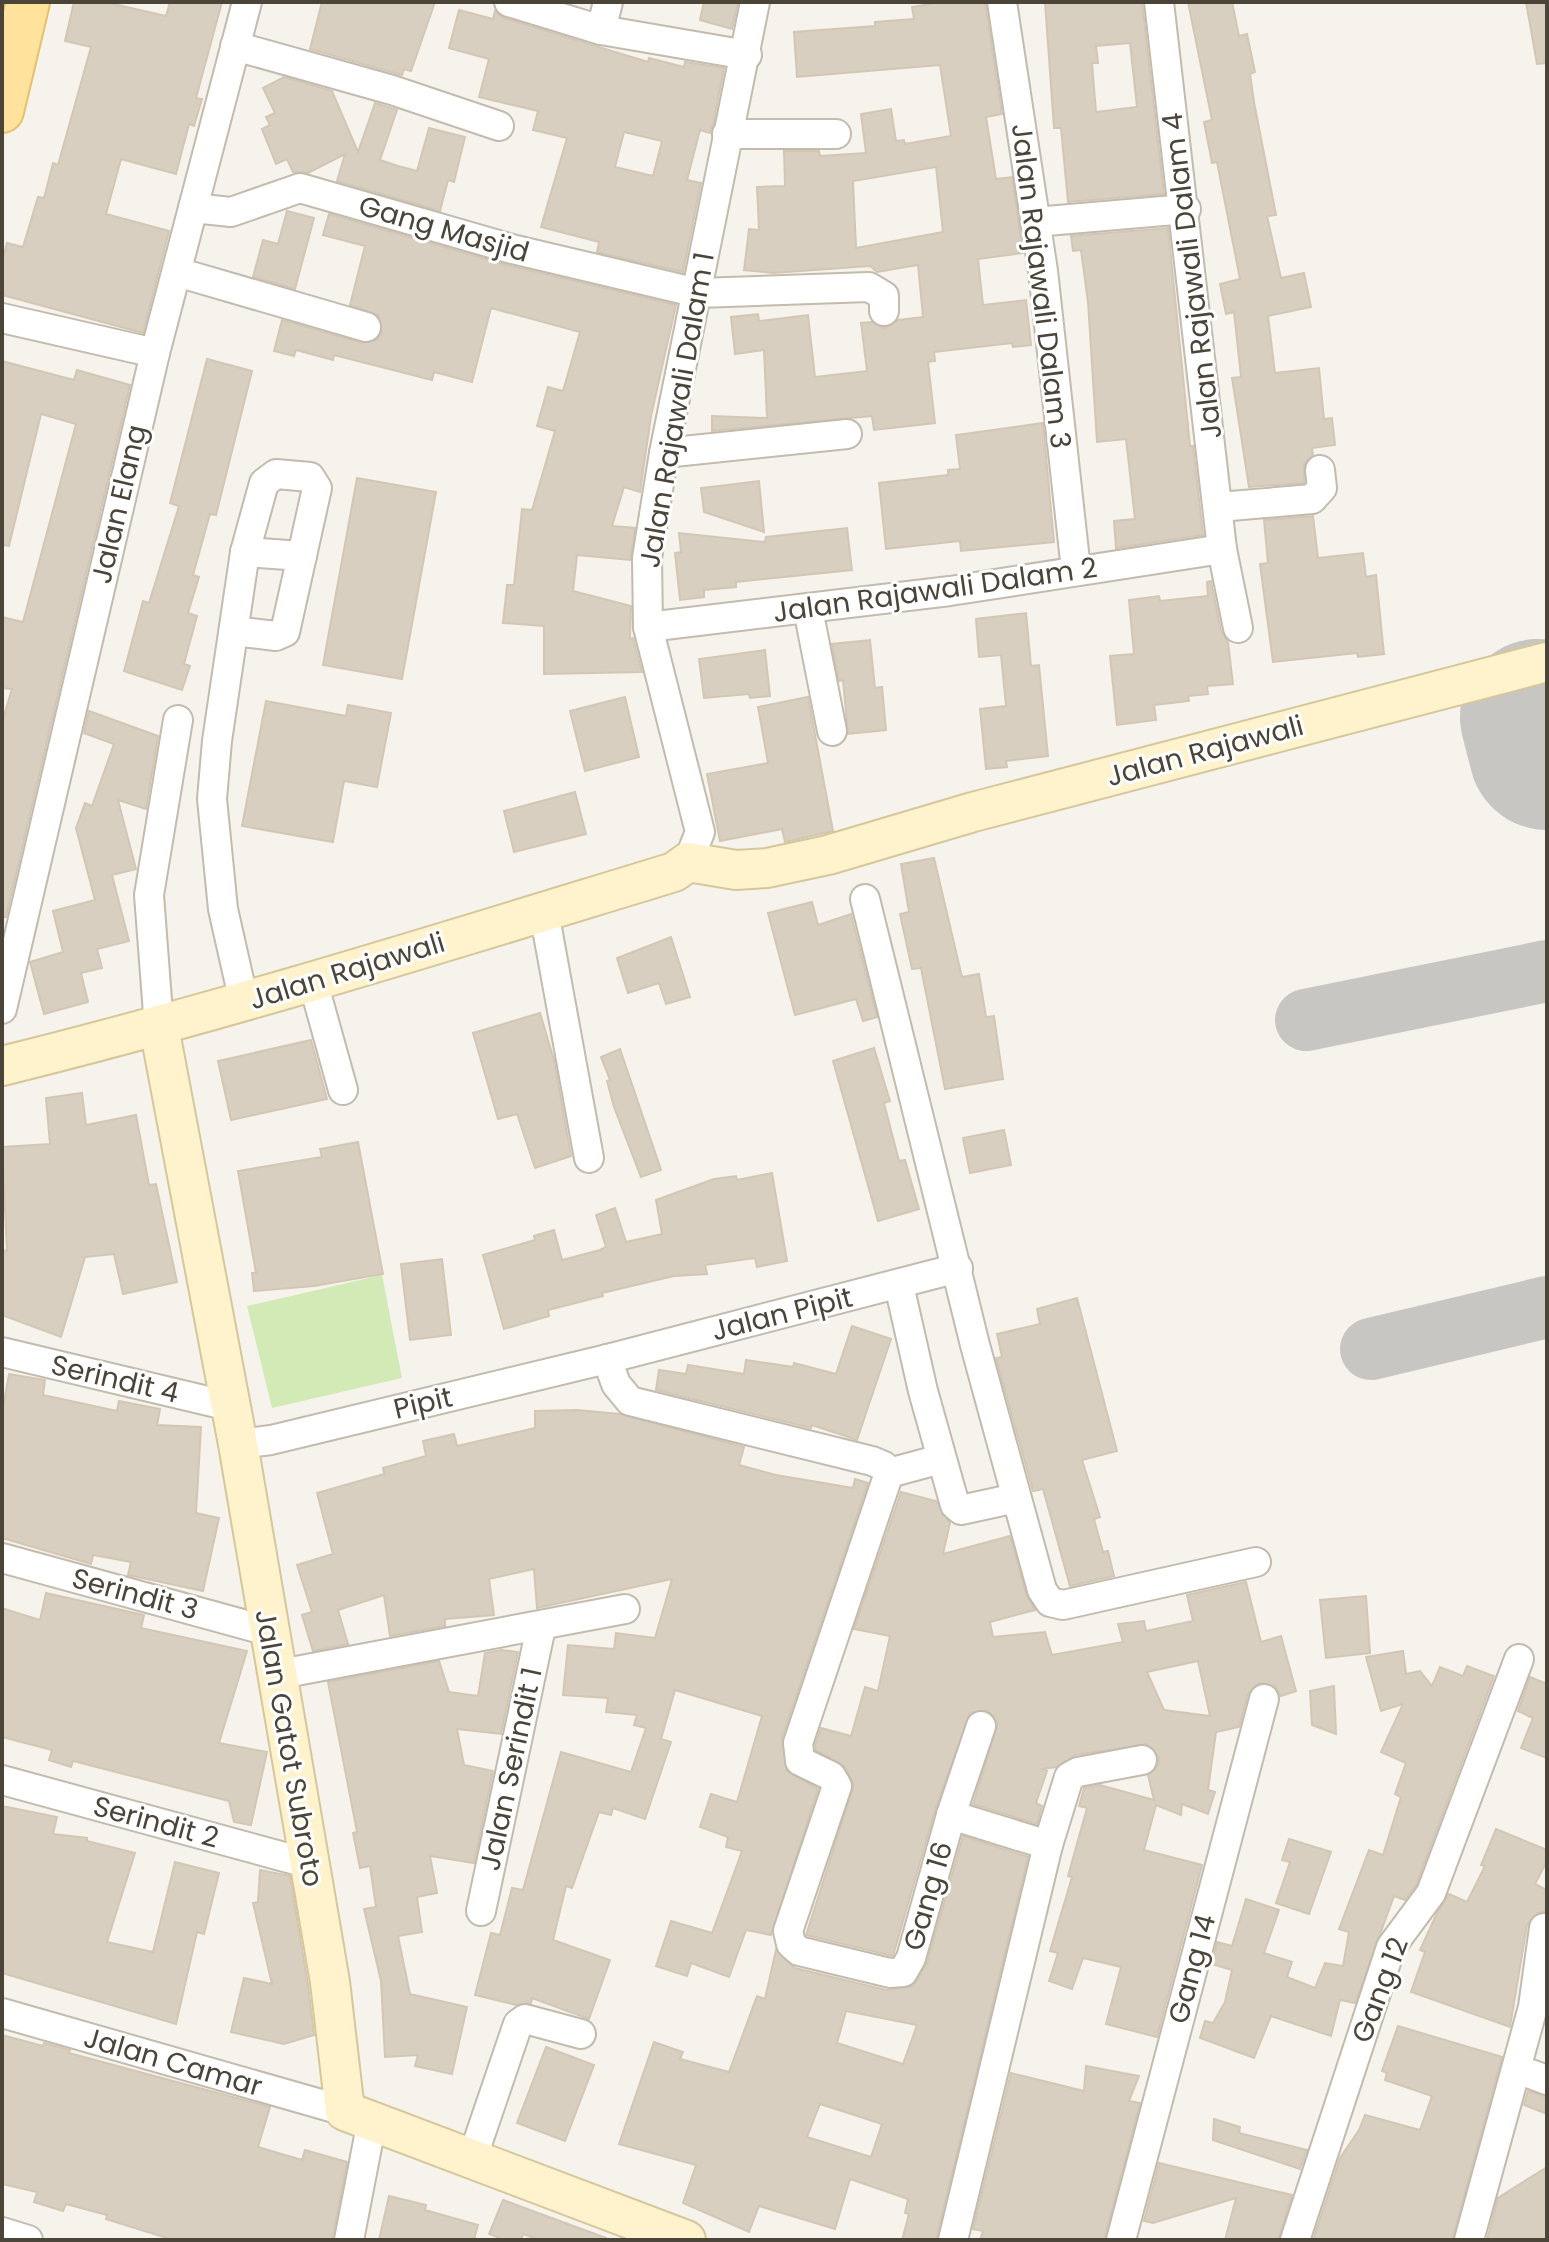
<svg xmlns="http://www.w3.org/2000/svg" width="1549" height="2242" viewBox="0 0 1549 2242" font-family="Poppins,sans-serif">
  <rect width="100%" height="100%" fill="#f6f3ec"/>
  <path fill="#d2eab5" d="M382,1275L402,1378L272,1408L247,1306Z"/>
  <g fill="none" stroke-linecap="round" stroke-linejoin="round">
    <g stroke="#c8c6c3" stroke-width="62">
      <path d="M1306,1020L1547,971"/>
      <path d="M1371,1349L1547,1307"/>
    </g>
    <path stroke="#c8c6c3" stroke-width="156" d="M1538,717L1547,752"/>
  </g>
  <g fill="#d8cfc1" stroke="#d3c7b4" stroke-width="2" fill-rule="evenodd">
    <path d="M74,2H105L166,16L170,2H222L196,98L202,99L194,126L189,124L176,174L121,159L106,214L169,231L143,333L2,295V261L7,243L23,247L38,197L44,198L53,163L58,165L91,47L65,41Z"/>
    <path d="M322,2H435L411,71L404,69L402,75L310,49Z"/>
    <path d="M704,2H738L732,29L700,20Z"/>
    <path d="M942,2H985L1002,114L986,117L996,179L1012,177L1023,253L978,259L983,305L1026,300L1031,345L1013,347L1012,343L934,352L935,361L928,362L935,423L874,430L872,416L712,431V416L767,418L764,350L735,354L731,317L758,314L759,321L808,315L815,377L867,371L861,323L872,322L885,328L898,320L923,317L918,265L877,272L870,266L773,273L744,270L749,229L759,230L757,187L785,186L784,151H819L820,156L866,153L861,114L891,109L896,141L904,140L905,144L951,136L940,65L797,77L794,32L875,26V22L914,19L912,7ZM936,167L943,232L856,248L853,181Z"/>
    <path d="M1045,2H1142L1164,194L1068,202L1061,128H1054ZM1130,43L1137,107L1096,112L1092,63H1098L1096,46Z"/>
    <path d="M1188,2H1232L1239,36L1247,34L1255,72L1250,74L1254,102L1276,215L1267,216L1281,278L1304,273L1311,307L1268,316L1275,373L1319,368L1324,419L1332,418L1335,445L1312,448L1313,455L1304,464V483L1249,487L1232,378L1241,377L1234,312L1226,314L1220,284L1240,279L1217,162L1212,163L1204,122L1212,120Z"/>
    <path d="M1526,2H1547V63L1537,64Z"/>
    <path d="M459,10L493,19L495,11L504,18L648,62L649,58L684,67L685,62L724,68L713,125L710,133L700,130L687,180L701,183L683,272L597,252L599,242L541,227L567,138L533,130L538,111L479,97L489,59L449,48ZM624,132L662,141L653,176L615,167Z"/>
    <path d="M284,77L332,91L358,152L375,103L397,110L380,160L398,166L417,171L429,128L465,137L454,182L448,180L440,211L337,181L345,154L308,173L293,172L287,159L276,164L262,129L270,125L266,117L275,113L263,88Z"/>
    <path d="M287,211L314,218L295,289L253,277L263,240L278,244Z"/>
    <path d="M329,214L507,265L676,305L651,416L640,492L624,487L612,526L635,528L630,560L577,555L573,591L631,606L630,639L633,638L642,672L544,674V626L503,623L507,585H514L522,509L532,510L555,431L537,426L548,387L563,391L580,332L491,308L472,382L434,372L432,380L334,355L333,360L296,350L294,356L274,351L282,320L362,343L377,340L382,332L378,315L350,305L365,246L323,235Z"/>
    <path d="M1168,228L1190,446H1193L1203,535L1116,548L1114,521L1135,519L1126,439L1097,442L1088,302L1081,250L1073,251L1071,236Z"/>
    <path d="M207,359L252,371L216,515L210,514L193,575L199,577L188,613L197,616L184,664L190,666L182,690L124,671L143,601L149,603L179,506L170,503Z"/>
    <path d="M2,361L74,380L77,370L130,385L6,917H2V722L12,689L2,688V617L23,622L76,424L41,414L9,546L2,545Z"/>
    <path d="M1043,423L1054,542L961,551L960,541L886,549L879,483L948,475V470L960,469L956,435Z"/>
    <path d="M357,478L436,492L402,679L323,665Z"/>
    <path d="M759,481L764,532L704,512L701,488Z"/>
    <path d="M1313,516L1318,558L1363,553L1366,577L1376,575L1384,654L1358,657L1357,653L1273,662L1260,564L1268,563L1264,520Z"/>
    <path d="M847,528L852,570L736,582V587L704,590V597L680,600L675,553L681,552L679,533L765,542L766,537Z"/>
    <path d="M1211,581L1221,631L1228,642L1233,684L1207,686L1208,694L1188,696L1189,701L1154,705L1156,720L1117,725L1110,656L1134,654L1129,600L1159,596L1160,601L1208,596L1207,582Z"/>
    <path d="M1026,613L1031,666L1039,665L1048,756L1006,761L1007,767L986,769L980,709L1006,706L1001,655L979,657L976,619Z"/>
    <path d="M870,640L875,688L882,687L886,730L848,734L843,680L839,681L832,644Z"/>
    <path d="M765,650L770,696L750,698L749,694L704,698L699,659Z"/>
    <path d="M625,697L639,757L585,771L570,711Z"/>
    <path d="M808,697L833,831L785,842L782,829L720,841L707,774L768,763L758,707Z"/>
    <path d="M266,701L346,716L348,705L391,713L377,787L344,781L333,842L242,826Z"/>
    <path d="M89,711L158,736L146,809L118,800L136,869L112,875L129,941L97,949L102,968L81,973L88,1002L44,1014L30,962L63,952L53,911L95,900L76,828L85,803L92,806L114,744L84,733Z"/>
    <path d="M575,792L586,834L514,852L504,811Z"/>
    <path d="M934,858L962,977L979,974L986,1017L994,1016L1003,1079L945,1089L921,968L912,969L900,914L909,912L901,864Z"/>
    <path d="M812,902L818,925L851,914L877,1017L863,1021L856,999L795,1015L768,913Z"/>
    <path d="M671,937L690,997L666,1004L659,983L628,993L617,958Z"/>
    <path d="M540,1013L554,1060L571,1156L535,1168L517,1114L498,1119L473,1033Z"/>
    <path d="M311,1040L327,1099L231,1120L218,1061Z"/>
    <path d="M874,1048L890,1101L884,1103L899,1161L905,1160L919,1209L878,1221L833,1061Z"/>
    <path d="M620,1049L661,1170L641,1177L614,1107L607,1081L610,1080L601,1057Z"/>
    <path d="M82,1093L86,1125L136,1115L149,1185L156,1184L177,1282L123,1294L114,1254L85,1257L61,1337L2,1315V1250L7,1251L2,1147L50,1144L46,1098Z"/>
    <path d="M1004,1130L1011,1165L970,1173L963,1138Z"/>
    <path d="M358,1142L383,1274L314,1286L254,1291L252,1273H256L238,1171L322,1157L320,1149Z"/>
    <path d="M772,1173L787,1261L757,1267L755,1258L705,1265L707,1274L674,1276L602,1293L603,1296L548,1310L549,1316L504,1329L483,1255L535,1240L534,1236L554,1230L562,1260L600,1250L606,1247L596,1215L615,1208L626,1242L662,1234L656,1200L714,1179L736,1176L737,1180Z"/>
    <path d="M442,1259L451,1335L410,1340L401,1264Z"/>
    <path d="M1077,1298L1117,1451L1082,1460L1100,1517L1094,1519L1103,1552L1108,1551L1114,1576L1070,1586L1043,1489L1033,1491L996,1358L1002,1357L997,1334L1040,1324L1037,1309Z"/>
    <path d="M852,1326L891,1339L857,1440L812,1425L811,1428L656,1390L659,1370L686,1374L688,1365L744,1374L746,1360L793,1367L794,1363L836,1374Z"/>
    <path d="M9,1374L45,1380L43,1395L117,1411L119,1401L160,1409L157,1425L201,1427L196,1513L219,1518L203,1591L128,1575L131,1562L93,1555L91,1564L2,1538V1413Z"/>
    <path d="M577,1410L620,1414L744,1447L739,1465L776,1475L853,1488L855,1479L868,1483L782,1738L787,1771L818,1789L771,1935L746,1930L729,1977L691,1963L687,1976L656,1966L671,1921L712,1933L742,1851L726,1847L728,1837L700,1827L711,1794L737,1802L762,1716L675,1690L661,1739L671,1742L645,1819L613,1808L611,1815L599,1812L572,1888L566,1886L553,1940L610,1960L589,2019L532,1998L531,2003L516,2005L475,1995L491,1933L500,1935L512,1888L523,1890L561,1752L631,1772L646,1728L634,1725L637,1715L606,1712L608,1698L563,1695L568,1645L614,1649L616,1633L655,1638L672,1579L537,1608L534,1569L489,1579L494,1615L445,1619V1626L390,1636L384,1595L338,1610L348,1644L313,1651L302,1615L312,1612L297,1565L333,1554L317,1493L384,1474L383,1468L426,1456L423,1441L454,1434L457,1446L535,1428V1411Z"/>
    <path d="M901,1492L936,1501L950,1523L943,1554L1010,1536L1026,1594L1035,1610L990,1622L993,1637L1045,1632L1052,1655L1123,1642L1118,1624L1144,1621L1146,1631L1193,1621L1187,1595L1246,1582L1261,1642L1281,1636L1296,1691L1281,1696L1275,1686L1259,1683L1248,1694L1239,1727L1216,1732L1208,1790L1215,1792L1208,1814L1182,1804L1181,1815L1156,1805L1144,1850L1202,1865L1157,2037L1106,2024L1121,1967L1083,1958L1072,1989L1049,1981L1058,1953L1050,1951L1072,1877L1068,1876L1087,1808L1079,1806L1084,1788L1100,1785L1154,1800L1148,1775L1158,1766L1159,1758L1147,1744L1075,1755L1057,1767L1041,1769L1047,1771L1036,1803L1042,1806L1037,1824L973,1804L998,1723L987,1710L970,1713L935,1810L893,1956L806,1935L854,1785L845,1767L816,1750L815,1745L821,1728L851,1736L865,1687L878,1691L890,1636L854,1629ZM1198,1661L1210,1716L1164,1710L1147,1672Z"/>
    <path d="M46,1593L144,1615L141,1628L247,1651L219,1743L267,1752L251,1825L234,1822L229,1801L73,1761L71,1767L49,1760L52,1750L2,1737V1608L40,1620Z"/>
    <path d="M1366,1596L1370,1653L1326,1658L1320,1600Z"/>
    <path d="M501,1650L518,1652L501,1734L457,1729L464,1765L493,1771L474,1863L430,1856L437,1893L417,1897L422,1932L398,1936L410,1994L467,2007L452,2074L415,2066L418,2055L385,2057L381,1981L364,1909L376,1907L370,1866L360,1868L353,1833L357,1832L328,1682L439,1661L449,1692L478,1696L485,1653Z"/>
    <path d="M1403,1651L1406,1674L1420,1671L1432,1686L1440,1667L1463,1676L1467,1666L1494,1676L1416,1885L1405,1900L1394,1896L1355,2003L1340,2000L1331,2036L1271,2016L1254,2058L1200,2038L1205,2021L1213,2023L1225,2002L1232,1970L1212,1964L1217,1942L1232,1946L1246,1899L1279,1910L1264,1953L1292,1962L1287,1977L1315,1988L1325,1963L1343,1966L1349,1932L1339,1929L1369,1850L1383,1855L1401,1797L1395,1794L1406,1763L1381,1752L1403,1704L1381,1711L1366,1657Z"/>
    <path d="M1530,1677L1547,1684V1758L1521,1748L1533,1718L1518,1711Z"/>
    <path d="M1334,1686L1336,1734L1312,1725L1310,1691Z"/>
    <path d="M2,1806L57,1817L53,1834L87,1838V1841L135,1853L107,1942L153,1952L175,1862L219,1873L204,1934L197,1932L176,2024L2,1973Z"/>
    <path d="M1496,1829L1547,1850V1861L1535,1884L1547,1890V1911L1537,1913L1527,1925L1510,2027L1411,1992L1425,1952L1420,1950L1437,1913L1449,1894L1467,1902L1485,1866L1481,1865Z"/>
    <path d="M963,1836L1028,1857L936,2240H902L909,2214L905,2213L908,2199L850,2179L835,2229L759,2206L749,2232L683,2203L696,2165L619,2144L654,2042L683,2052L680,2059L729,2072L757,1996L765,1999L776,1950L795,1968L886,1990L913,1986L927,1963ZM846,2011L917,2025L903,2064L837,2043ZM820,2104L882,2124L871,2157L807,2137Z"/>
    <path d="M1289,1839L1331,1852L1309,1914L1276,1903L1290,1862L1282,1860Z"/>
    <path d="M260,1870L290,1876L308,1985L314,2035L284,2044L231,2032L244,1978L272,1984L253,1903L258,1902Z"/>
    <path d="M1398,2026L1502,2057L1452,2240H1313L1340,2158L1359,2130L1365,2115L1420,2130L1432,2096L1385,2080L1387,2073L1382,2071Z"/>
    <path d="M2,2035L43,2046L44,2043L70,2050L69,2053L270,2107L258,2147L302,2160L305,2150L347,2162L332,2240H173L106,2219L107,2215L66,2204L63,2211L34,2202L37,2192L2,2184Z"/>
    <path d="M546,2047L594,2065L565,2141L517,2123Z"/>
    <path d="M1086,2066L1139,2076L1129,2101L1140,2103L1104,2240H980L983,2231L973,2229L1011,2073L1084,2091Z"/>
    <path d="M1528,2091L1547,2097V2114L1524,2105Z"/>
    <path d="M1214,2119L1240,2127L1239,2133L1307,2150L1300,2169L1213,2140Z"/>
    <path d="M1159,2163L1292,2195L1278,2240H1225L1236,2198L1153,2223L1144,2221Z"/>
    <path d="M1547,2167V2240H1487L1498,2198Z"/>
    <path d="M389,2196L426,2205L425,2210L478,2225L474,2240H379Z"/>
    <path d="M503,2200L606,2238V2240H540L523,2234L521,2240H505L489,2234Z"/>
  </g>
  <g fill="none" stroke-linecap="round" stroke-linejoin="round">
    <g stroke="#c2bbae" stroke-width="32">
      <g id="street">
        <path d="M509,2L601,30L747,55"/>
        <path d="M1002,2L1043,271L1076,570"/>
        <path d="M1159,2L1222,549L1238,628"/>
        <path d="M601,30L608,2"/>
        <path d="M235,46L392,90L499,126"/>
        <path d="M727,134H836"/>
        <path d="M193,208L231,212L300,188L512,249L698,293L869,287L884,296V311"/>
        <path d="M1035,222L1186,209"/>
        <path d="M177,272L366,327"/>
        <path d="M2,318L155,353"/>
        <path d="M664,453L847,434"/>
        <path d="M1219,507L1312,499L1322,488L1320,470"/>
        <path d="M245,552L302,556"/>
        <path d="M808,609L832,731"/>
        <path d="M648,627L950,591L1222,549"/>
        <path d="M234,631L276,636L285,632L317,488L310,477L276,474L264,483L245,552L217,741L212,799L223,909L244,1002"/>
        <path d="M688,862L700,832L648,627L647,558L664,453L755,2"/>
        <path d="M865,899L975,1345L1042,1590L1050,1602L1063,1605L1256,1562"/>
        <path d="M544,912L589,1158"/>
        <path d="M313,982L343,1090"/>
        <path d="M2,1009L155,353L247,2"/>
        <path d="M159,1027L149,895L178,720"/>
        <path d="M899,1285L923,1391L955,1505L961,1510L1016,1498"/>
        <path d="M2,1352L229,1406"/>
        <path d="M607,1359L616,1384L630,1401L872,1461L884,1466L889,1473L798,1743L800,1761L831,1776L837,1786L788,1931L791,1944L799,1951L890,1973L903,1972L911,1958L951,1815L1048,1845"/>
        <path d="M238,1444L271,1440L607,1359L958,1268"/>
        <path d="M889,1473L941,1459"/>
        <path d="M2,1558L268,1631"/>
        <path d="M275,1675L625,1609"/>
        <path d="M2,1780L310,1864"/>
        <path d="M951,1815L981,1726"/>
        <path d="M481,1911L541,1627"/>
        <path d="M2,2013L345,2111"/>
        <path d="M1517,2069L1547,2080"/>
        <path d="M472,2159L518,2024L525,2019L581,2034"/>
        <path d="M2,2232L28,2240"/>
        <path d="M349,2240L372,2121"/>
        <path d="M953,2240L1048,1845L1069,1777L1078,1772L1142,1760"/>
        <path d="M1121,2240L1264,1699"/>
        <path d="M1295,2240L1391,1947L1431,1893L1519,1659"/>
        <path d="M1469,2240L1533,2007L1544,1928"/>
      </g>
    </g>
    <g stroke="#d6c79b" stroke-width="42">
      <g id="secondary">
        <path d="M159,1027L238,1444L330,1982L345,2111L686,2240"/>
        <path d="M2,1066C229,1010 451,940 674,872L688,862L736,870L767,868L828,855L973,812L1547,662"/>
      </g>
    </g>
    <g stroke="#e6c16a" stroke-width="46">
      <path id="primary" d="M2,111L28,2"/>
    </g>
    <use href="#street" stroke="#fff" stroke-width="28"/>
    <use href="#secondary" stroke="#fff3cd" stroke-width="38"/>
    <use href="#primary" stroke="#ffe39c" stroke-width="42"/>
  </g>
  <g text-anchor="middle" dominant-baseline="central" stroke-width="6" stroke-linejoin="round" paint-order="stroke">
    <g font-size="28" fill="#4b4439" stroke="#fff">
      <text transform="translate(444 229) rotate(16)">Gang Masjid</text>
      <text transform="translate(1192 276) rotate(-97)">Jalan Rajawali Dalam 4</text>
      <text transform="translate(1041 286) rotate(83)">Jalan Rajawali Dalam 3</text>
      <text transform="translate(677 410) rotate(-80)">Jalan Rajawali Dalam 1</text>
      <text transform="translate(119 504) rotate(-77)">Jalan Elang</text>
      <text transform="translate(935 590) rotate(-8)">Jalan Rajawali Dalam 2</text>
      <text transform="translate(1205 751) rotate(-15)">Jalan Rajawali</text>
      <text transform="translate(347 971) rotate(-17)">Jalan Rajawali</text>
      <text transform="translate(782 1314) rotate(-14)">Jalan Pipit</text>
      <text transform="translate(115 1379) rotate(13)">Serindit 4</text>
      <text transform="translate(423 1403) rotate(-13)">Pipit</text>
      <text transform="translate(135 1594) rotate(15)">Serindit 3</text>
      <text transform="translate(289 1748) rotate(80)">Jalan Gatot Subroto</text>
      <text transform="translate(511 1769) rotate(-78)">Jalan Serindit 1</text>
      <text transform="translate(156 1822) rotate(15)">Serindit 2</text>
      <text transform="translate(928 1896) rotate(-74)">Gang 16</text>
      <text transform="translate(1192 1969) rotate(-75)">Gang 14</text>
      <text transform="translate(1380 1990) rotate(-69)">Gang 12</text>
      <text transform="translate(173 2062) rotate(16)">Jalan Camar</text>
    </g>
  </g>
  <rect width="1549" height="2242" fill="none" stroke="#4b4439" stroke-width="8"/>
</svg>
